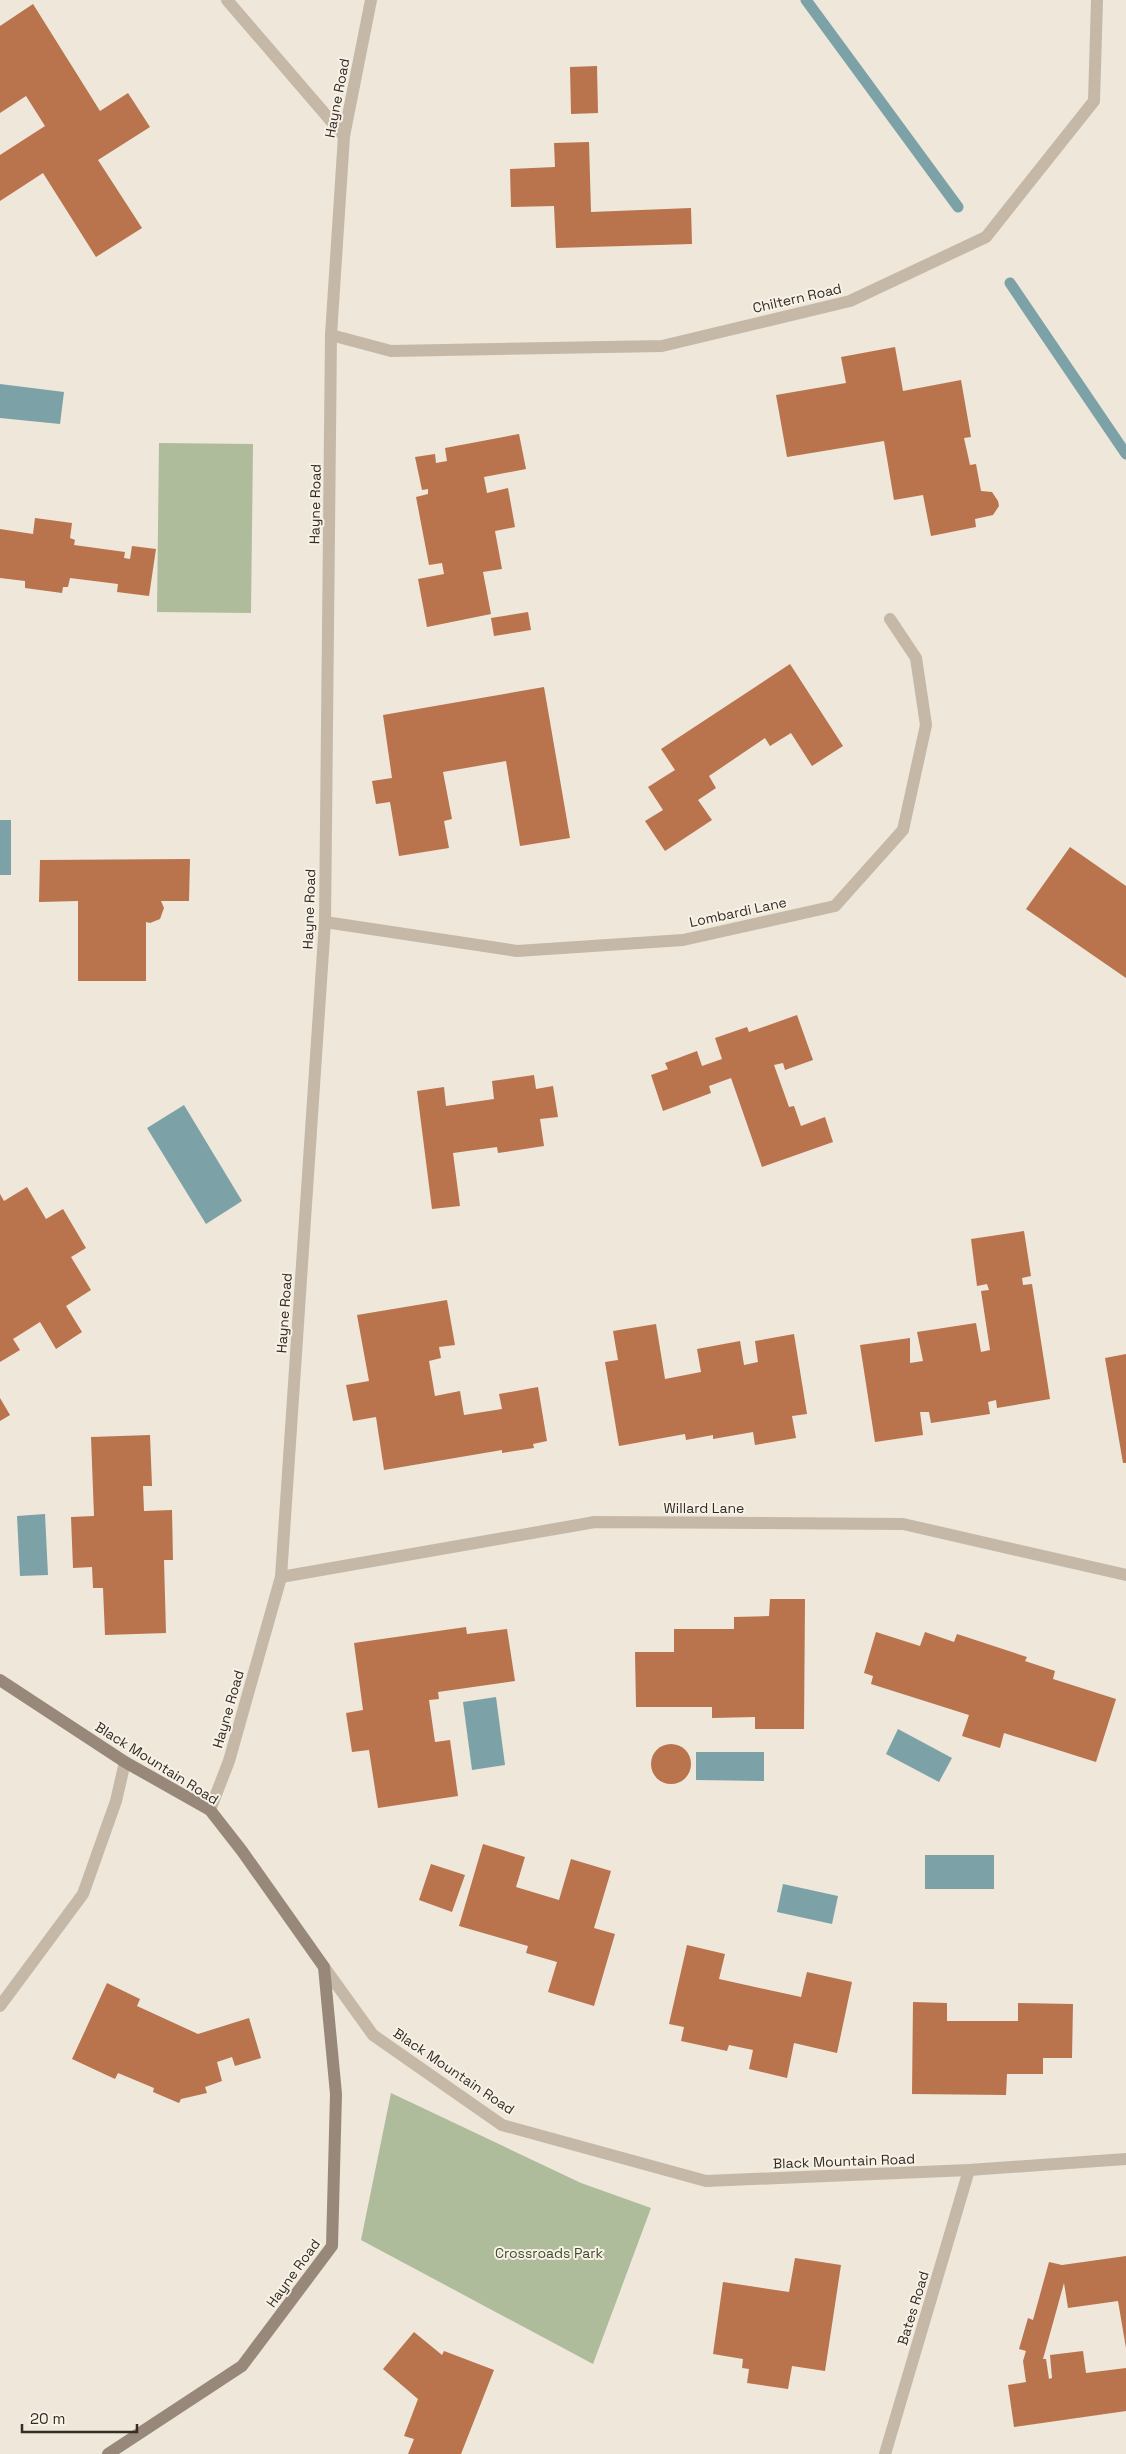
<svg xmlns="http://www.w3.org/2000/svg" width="1126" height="2454" viewBox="0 0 1126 2454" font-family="'Space Grotesk',sans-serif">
  <rect width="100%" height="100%" fill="#eee7da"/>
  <g fill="#aebc9c">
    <path d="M159,443L253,444L251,613L157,612Z"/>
    <path d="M391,2093L581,2183L651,2208L593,2364L361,2240Z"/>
  </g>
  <g fill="#7ca2a8">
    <path d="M0,384L64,392L60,424L0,418Z"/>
    <rect x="0" y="820" width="11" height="55"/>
    <path d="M184,1105L242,1201L206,1224L147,1128Z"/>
    <path d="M45,1514L48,1575L20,1576L17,1516Z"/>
    <path d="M496,1697L505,1765L472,1770L463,1702Z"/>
    <path d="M898,1729L952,1758L939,1782L886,1754Z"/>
    <path d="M696,1752H764V1781L696,1780Z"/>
    <rect x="925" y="1855" width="69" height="34"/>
    <path d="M783,1884L838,1896L832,1924L777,1912Z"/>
  </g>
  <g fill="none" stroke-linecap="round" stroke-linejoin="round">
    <g stroke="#7ca2a8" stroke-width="11">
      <path d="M806,0L958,207"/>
      <path d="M1010,283L1126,454"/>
    </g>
  </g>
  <g fill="#b9734d">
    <path d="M33,4L100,111L128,93L150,127L98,160L142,228L96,257L43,173L0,201V155L45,126L26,96L0,113V26Z"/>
    <path d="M597,66L598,113L571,114L570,67Z"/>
    <path d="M589,142L591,212L691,208L692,244L556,248L554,206L511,207L510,169L555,167L554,143Z"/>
    <path d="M895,347L903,391L961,380L971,437L964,438L970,465L976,464L981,491L992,492L998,501L999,506L993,515L975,519L976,527L931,536L923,495L894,500L884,441L787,457L776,395L846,383L841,357Z"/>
    <path d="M519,434L526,469L484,477L487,493L508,488L515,527L495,531L502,569L483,572L491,614L427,627L418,579L444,574L442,563L429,565L416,497L428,494V489L422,490L415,457L435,454L436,463L447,461L445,448Z"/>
    <path d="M35,518L72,523L70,538L75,540L74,545L125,552L124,558L130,559L132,546L156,549L149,596L117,592L118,584L70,578L68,587H63L62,593L25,588V581L0,578V529L33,534Z"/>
    <path d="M528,612L531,630L494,636L491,618Z"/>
    <path d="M790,664L843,746L812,766L791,733L770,746L765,738L709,776L716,788L698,800L712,820L665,851L645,821L663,810L648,787L675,770L661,749Z"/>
    <path d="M544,687L570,838L520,846L506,761L443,772L452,819L444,821L449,848L399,856L390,802L376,804L372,781L392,778L383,715Z"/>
    <path d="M1070,847L1126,886V978L1026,909Z"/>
    <path d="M190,859L189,901H161L164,908L160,919L150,923L146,922V981H78V901L39,902L40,860Z"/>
    <path d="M797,1015L813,1060L785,1070L783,1063L774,1065L789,1107L794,1106L801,1126L825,1117L833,1142L762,1167L731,1078L709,1086L711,1093L663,1111L651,1075L668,1069L665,1063L697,1051L702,1066L722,1059L715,1038L747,1027L749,1032Z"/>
    <path d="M534,1075L536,1089L553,1086L558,1117L540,1119L544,1146L498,1153L497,1147L453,1153L460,1206L432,1209L417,1091L444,1087L446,1106L494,1099L492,1081Z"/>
    <path d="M27,1187L46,1219L63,1209L86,1248L71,1257L91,1290L66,1306L82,1332L56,1349L40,1322L13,1339L20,1350L0,1362V1194L4,1201Z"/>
    <path d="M1024,1231L1031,1276L1022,1278L1023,1285L1032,1284L1050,1399L997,1408L996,1400L988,1402L990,1414L931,1423L929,1412H920L923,1435L875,1442L860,1345L910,1338V1363L923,1361L917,1332L976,1323L981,1352L990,1350L981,1291L989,1290L987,1284L977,1286L971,1239Z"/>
    <path d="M447,1300L455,1345L439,1347L441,1358L429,1361L435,1396L460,1391L464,1415L502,1409L499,1394L538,1387L547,1441L533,1444L534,1448L502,1453V1450L384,1470L376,1417L353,1421L346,1385L369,1381L357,1315Z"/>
    <path d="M656,1324L665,1379L701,1372L697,1349L740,1341L744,1365L758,1362L755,1341L794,1334L807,1414L792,1416L796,1438L755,1445L753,1432L713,1439V1435L686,1440L685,1434L619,1446L605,1362L618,1360L613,1331Z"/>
    <path d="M1126,1354V1463H1123L1105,1358Z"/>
    <path d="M0,1398L10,1415L0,1421Z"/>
    <path d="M150,1435L152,1486H143L144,1511L172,1510L173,1560H164L166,1633L105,1635L103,1588H93L92,1567L73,1568L71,1517L94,1516L91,1437Z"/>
    <path d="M770,1599H805L804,1729H755V1717L712,1718V1707H636L635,1652H674V1629H734V1617L769,1616Z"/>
    <path d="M466,1627L467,1634L507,1629L515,1681L438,1692L439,1699L429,1700L435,1742L450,1740L458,1796L378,1808L369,1750L352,1752L346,1713L363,1710L354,1643Z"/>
    <path d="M876,1632L920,1646L925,1632L954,1642L957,1634L1027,1657L1025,1661L1055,1671L1053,1679L1116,1699L1096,1762L1004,1733L1000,1748L962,1736L969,1715L871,1684L873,1676L864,1673Z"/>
    <circle cx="671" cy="1764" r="20"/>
    <path d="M483,1844L525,1857L516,1887L559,1900L571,1859L611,1871L594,1928L615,1934L594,2006L548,1992L557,1962L526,1953L528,1946L459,1926Z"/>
    <path d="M431,1864L465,1875L452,1912L419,1900Z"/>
    <path d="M687,1945L725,1954L719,1979L801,1997L807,1972L852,1982L837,2053L794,2043L787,2078L749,2069L753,2050L729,2045L727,2051L681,2041L684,2027L669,2024Z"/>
    <path d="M107,1983L140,1999L137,2006L198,2034L249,2018L261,2058L235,2066L232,2057L217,2062L222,2081L205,2087L207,2093L181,2099L179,2103L153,2092L154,2088L118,2073L115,2079L72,2059Z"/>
    <path d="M913,2002L947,2003V2021H1018V2003L1073,2004L1072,2058H1043V2074H1007L1006,2095L912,2094Z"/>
    <path d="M1126,2256V2348L1118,2301L1068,2308L1064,2283L1043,2359H1046L1049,2379L1052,2378L1050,2355L1083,2351L1086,2373L1126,2368V2411L1014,2427L1008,2385L1026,2382L1023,2361L1026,2351L1019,2349L1028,2318L1033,2320L1049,2262L1062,2265Z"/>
    <path d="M795,2258L841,2265L825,2371L792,2366L788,2389L747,2383L749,2369L742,2368L743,2359L713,2354L723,2282L789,2292Z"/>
    <path d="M414,2332L442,2355L444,2351L494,2370L461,2454H408L414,2439L404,2436L418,2399L383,2369Z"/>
  </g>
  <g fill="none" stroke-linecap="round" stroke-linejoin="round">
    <g stroke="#c5b8a7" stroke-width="12">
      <path d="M227,0L344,136"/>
      <path d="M331,335L391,351L662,346L850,301L986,237L1094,101L1097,0"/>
      <path d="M325,922L517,951L683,940L835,906L903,830L926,725L916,658L890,619"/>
      <path d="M281,1577L595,1522L903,1524L1126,1575"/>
      <path d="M210,1810L229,1761L281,1577L325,922L331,335L344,136L371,0"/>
      <path d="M324,1967L373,2035L502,2125L706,2181L969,2170L1126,2159"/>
      <path d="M0,2006L83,1894L116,1801L125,1762"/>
      <path d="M885,2454L969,2170"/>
    </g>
    <path stroke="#988879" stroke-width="12" d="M0,1680L125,1762L210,1810L242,1851L324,1967L336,2094L332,2246L242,2366L108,2454"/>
  </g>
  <g text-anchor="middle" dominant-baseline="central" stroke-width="4" stroke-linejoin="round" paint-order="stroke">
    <g font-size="14" fill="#332c27" stroke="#f7f1e6">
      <text transform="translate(337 98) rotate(-79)">Hayne Road</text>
      <text transform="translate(797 298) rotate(-13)">Chiltern Road</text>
      <text transform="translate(315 504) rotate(-89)">Hayne Road</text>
      <text transform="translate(309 909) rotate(-88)">Hayne Road</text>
      <text transform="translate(738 912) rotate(-12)">Lombardi Lane</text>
      <text transform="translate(284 1313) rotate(-86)">Hayne Road</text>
      <text x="704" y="1508">Willard Lane</text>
      <text transform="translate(228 1709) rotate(-74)">Hayne Road</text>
      <text transform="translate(157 1763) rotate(32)">Black Mountain Road</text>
      <text transform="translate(454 2071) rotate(34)">Black Mountain Road</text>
      <text transform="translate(844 2161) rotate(-2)">Black Mountain Road</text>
      <text transform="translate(293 2273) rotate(-54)">Hayne Road</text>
      <text transform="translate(913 2308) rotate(-73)">Bates Road</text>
    </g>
    <g font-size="14" fill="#3f4e2d" stroke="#f7f1e6">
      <text x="549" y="2253">Crossroads Park</text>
    </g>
  </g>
  <path d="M22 2424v8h115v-8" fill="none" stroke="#332c27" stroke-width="2.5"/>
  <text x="30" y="2424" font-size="15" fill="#332c27" stroke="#f7f1e6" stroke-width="4" paint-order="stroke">20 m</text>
</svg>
